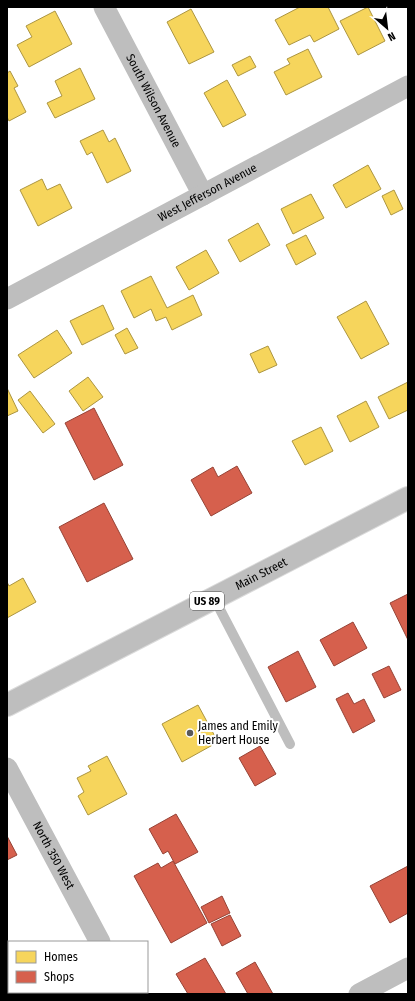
<svg xmlns="http://www.w3.org/2000/svg" width="415" height="1001" viewBox="0 0 415 1001" font-family="'Fira Sans Condensed',sans-serif">
  <rect width="100%" height="100%" fill="#fff"/>
  <g fill="#f6d55c" stroke="#ac9540">
    <path d="M300,7H328L339,29L314,42L310,35L289,45L275,20Z"/>
    <path d="M368,7L385,41L358,55L340,21Z"/>
    <path d="M191,9L214,52L189,64L167,22Z"/>
    <path d="M55,11L72,44L29,67L17,45L32,37L26,26Z"/>
    <path d="M308,49L322,77L286,95L274,72L290,64L287,59Z"/>
    <path d="M250,56L256,67L238,76L232,65Z"/>
    <path d="M80,68L95,99L55,118L47,103L62,96L55,81Z"/>
    <path d="M10,71L18,86L14,88L26,112L9,121L7,117V73Z"/>
    <path d="M227,80L246,115L223,127L204,93Z"/>
    <path d="M103,130L109,142L115,138L131,171L107,183L92,152L87,155L80,141Z"/>
    <path d="M368,165L381,189L346,208L333,185Z"/>
    <path d="M42,179L47,190L60,184L72,208L38,226L20,190Z"/>
    <path d="M394,190L403,209L391,215L382,196Z"/>
    <path d="M311,194L324,218L293,234L281,209Z"/>
    <path d="M258,223L270,245L240,262L228,240Z"/>
    <path d="M306,235L316,254L296,265L286,245Z"/>
    <path d="M206,250L219,273L189,290L176,267Z"/>
    <path d="M151,276L167,308L193,295L202,315L172,330L166,317L156,321L151,309L134,318L121,291Z"/>
    <path d="M366,301L389,344L361,359L337,317Z"/>
    <path d="M103,305L114,329L82,345L70,321Z"/>
    <path d="M127,328L138,348L125,354L115,335Z"/>
    <path d="M57,330L72,353L34,378L18,355Z"/>
    <path d="M268,346L277,365L259,373L250,354Z"/>
    <path d="M88,377L103,397L83,411L69,391Z"/>
    <path d="M408,382V410L389,419L378,397Z"/>
    <path d="M7,388L18,411L7,416Z"/>
    <path d="M30,391L55,424L43,433L18,400Z"/>
    <path d="M366,401L379,427L350,442L337,416Z"/>
    <path d="M321,427L333,451L305,465L292,441Z"/>
    <path d="M23,578L36,602L7,618V582L9,586Z"/>
    <path d="M198,705L218,742L182,762L162,724Z"/>
    <path d="M107,756L127,794L88,815L78,796L84,792L77,778L91,771L88,766Z"/>
  </g>
  <g fill="#d6604d" stroke="#964336">
    <path d="M94,408L123,465L94,480L65,423Z"/>
    <path d="M237,466L252,493L211,516L191,480L213,467L218,477Z"/>
    <path d="M104,503L133,559L87,582L59,527Z"/>
    <path d="M408,594V640L390,603Z"/>
    <path d="M353,622L367,648L334,666L320,640Z"/>
    <path d="M298,651L316,687L286,702L268,667Z"/>
    <path d="M389,666L401,690L384,698L372,674Z"/>
    <path d="M348,693L354,704L364,699L375,721L353,733L336,699Z"/>
    <path d="M260,746L276,774L255,786L239,758Z"/>
    <path d="M176,814L198,852L175,864L168,851L163,854L149,829Z"/>
    <path d="M7,836L17,855L7,860Z"/>
    <path d="M173,861L207,923L171,943L134,876L158,863L161,868Z"/>
    <path d="M408,866V913L390,923L370,886Z"/>
    <path d="M222,896L230,913L209,923L201,907Z"/>
    <path d="M230,915L241,936L222,946L211,924Z"/>
    <path d="M205,958L226,994H188L176,974Z"/>
    <path d="M255,962L273,994H248L236,973Z"/>
  </g>
  <g fill="none" stroke-linecap="round" stroke-linejoin="round">
    <g stroke="#dbdbdb" stroke-width="24">
      <g id="primary">
        <path id="s4" d="M7,705L408,498"/>
      </g>
    </g>
    <g stroke="#bebebe" stroke-width="10">
      <path d="M214,598L290,744"/>
      <path d="M74,994L78,992"/>
    </g>
    <g stroke="#bebebe" stroke-width="21">
      <path id="s1" d="M104,7L203,195"/>
      <path id="s2" d="M7,299L408,86"/>
      <path id="s3" d="M7,768L100,942"/>
      <path d="M128,992L129,994"/>
      <path d="M359,994L408,968"/>
    </g>
    <use href="#primary" stroke="#bebebe" stroke-width="22"/>
  </g>
  <circle fill="#595959" stroke="#fff" stroke-width="1.5" cx="190" cy="733" r="4"/>
  <g text-anchor="middle" dominant-baseline="central" stroke-width="4" stroke-linejoin="round" paint-order="stroke">
    <rect fill="#fff" stroke="#4c4c4c" stroke-width="1" x="190" y="592" width="34" height="18" rx="3"/>
    <g font-size="11" font-weight="bold" fill="#000">
      <text x="207" y="601">US 89</text>
    </g>
    <g font-size="12" fill="#000" stroke="#fff">
      <text stroke="none"><textPath href="#s1" startOffset="106">South Wilson Avenue</textPath></text>
      <text stroke="none"><textPath href="#s2" startOffset="227">West Jefferson Avenue</textPath></text>
      <text stroke="none"><textPath href="#s4" startOffset="286">Main Street</textPath></text>
      <text stroke="none"><textPath href="#s3" startOffset="99">North 350 West</textPath></text>
    </g>
    <g font-size="12" fill="#000" stroke="#fff" text-anchor="start">
      <text x="198" y="726">James and Emily<tspan x="198" dy="14">Herbert House</tspan></text>
    </g>
  </g>
  <rect width="415" height="1001" fill="none" stroke="#000000" stroke-width="16"/>
  <rect x="8" y="941" width="140" height="52" fill="#ffffff" stroke="#999999"/>
  <rect x="16" y="951" width="20" height="12" fill="#f6d55c" stroke="#999999"/>
  <text x="44" y="961" font-size="12" fill="#000000">Homes</text>
  <rect x="16" y="971" width="20" height="12" fill="#d6604d" stroke="#999999"/>
  <text x="44" y="981" font-size="12" fill="#000000">Shops</text>
  <g transform="translate(387 28) rotate(152)" stroke="#ffffff" stroke-width="3" paint-order="stroke">
  <path d="M0-3L7 15L0 10L-7 15Z" fill="#000000"/>
  <text y="-6" font-size="11" font-weight="bold" text-anchor="middle" fill="#000000">N</text>
  </g>
</svg>
